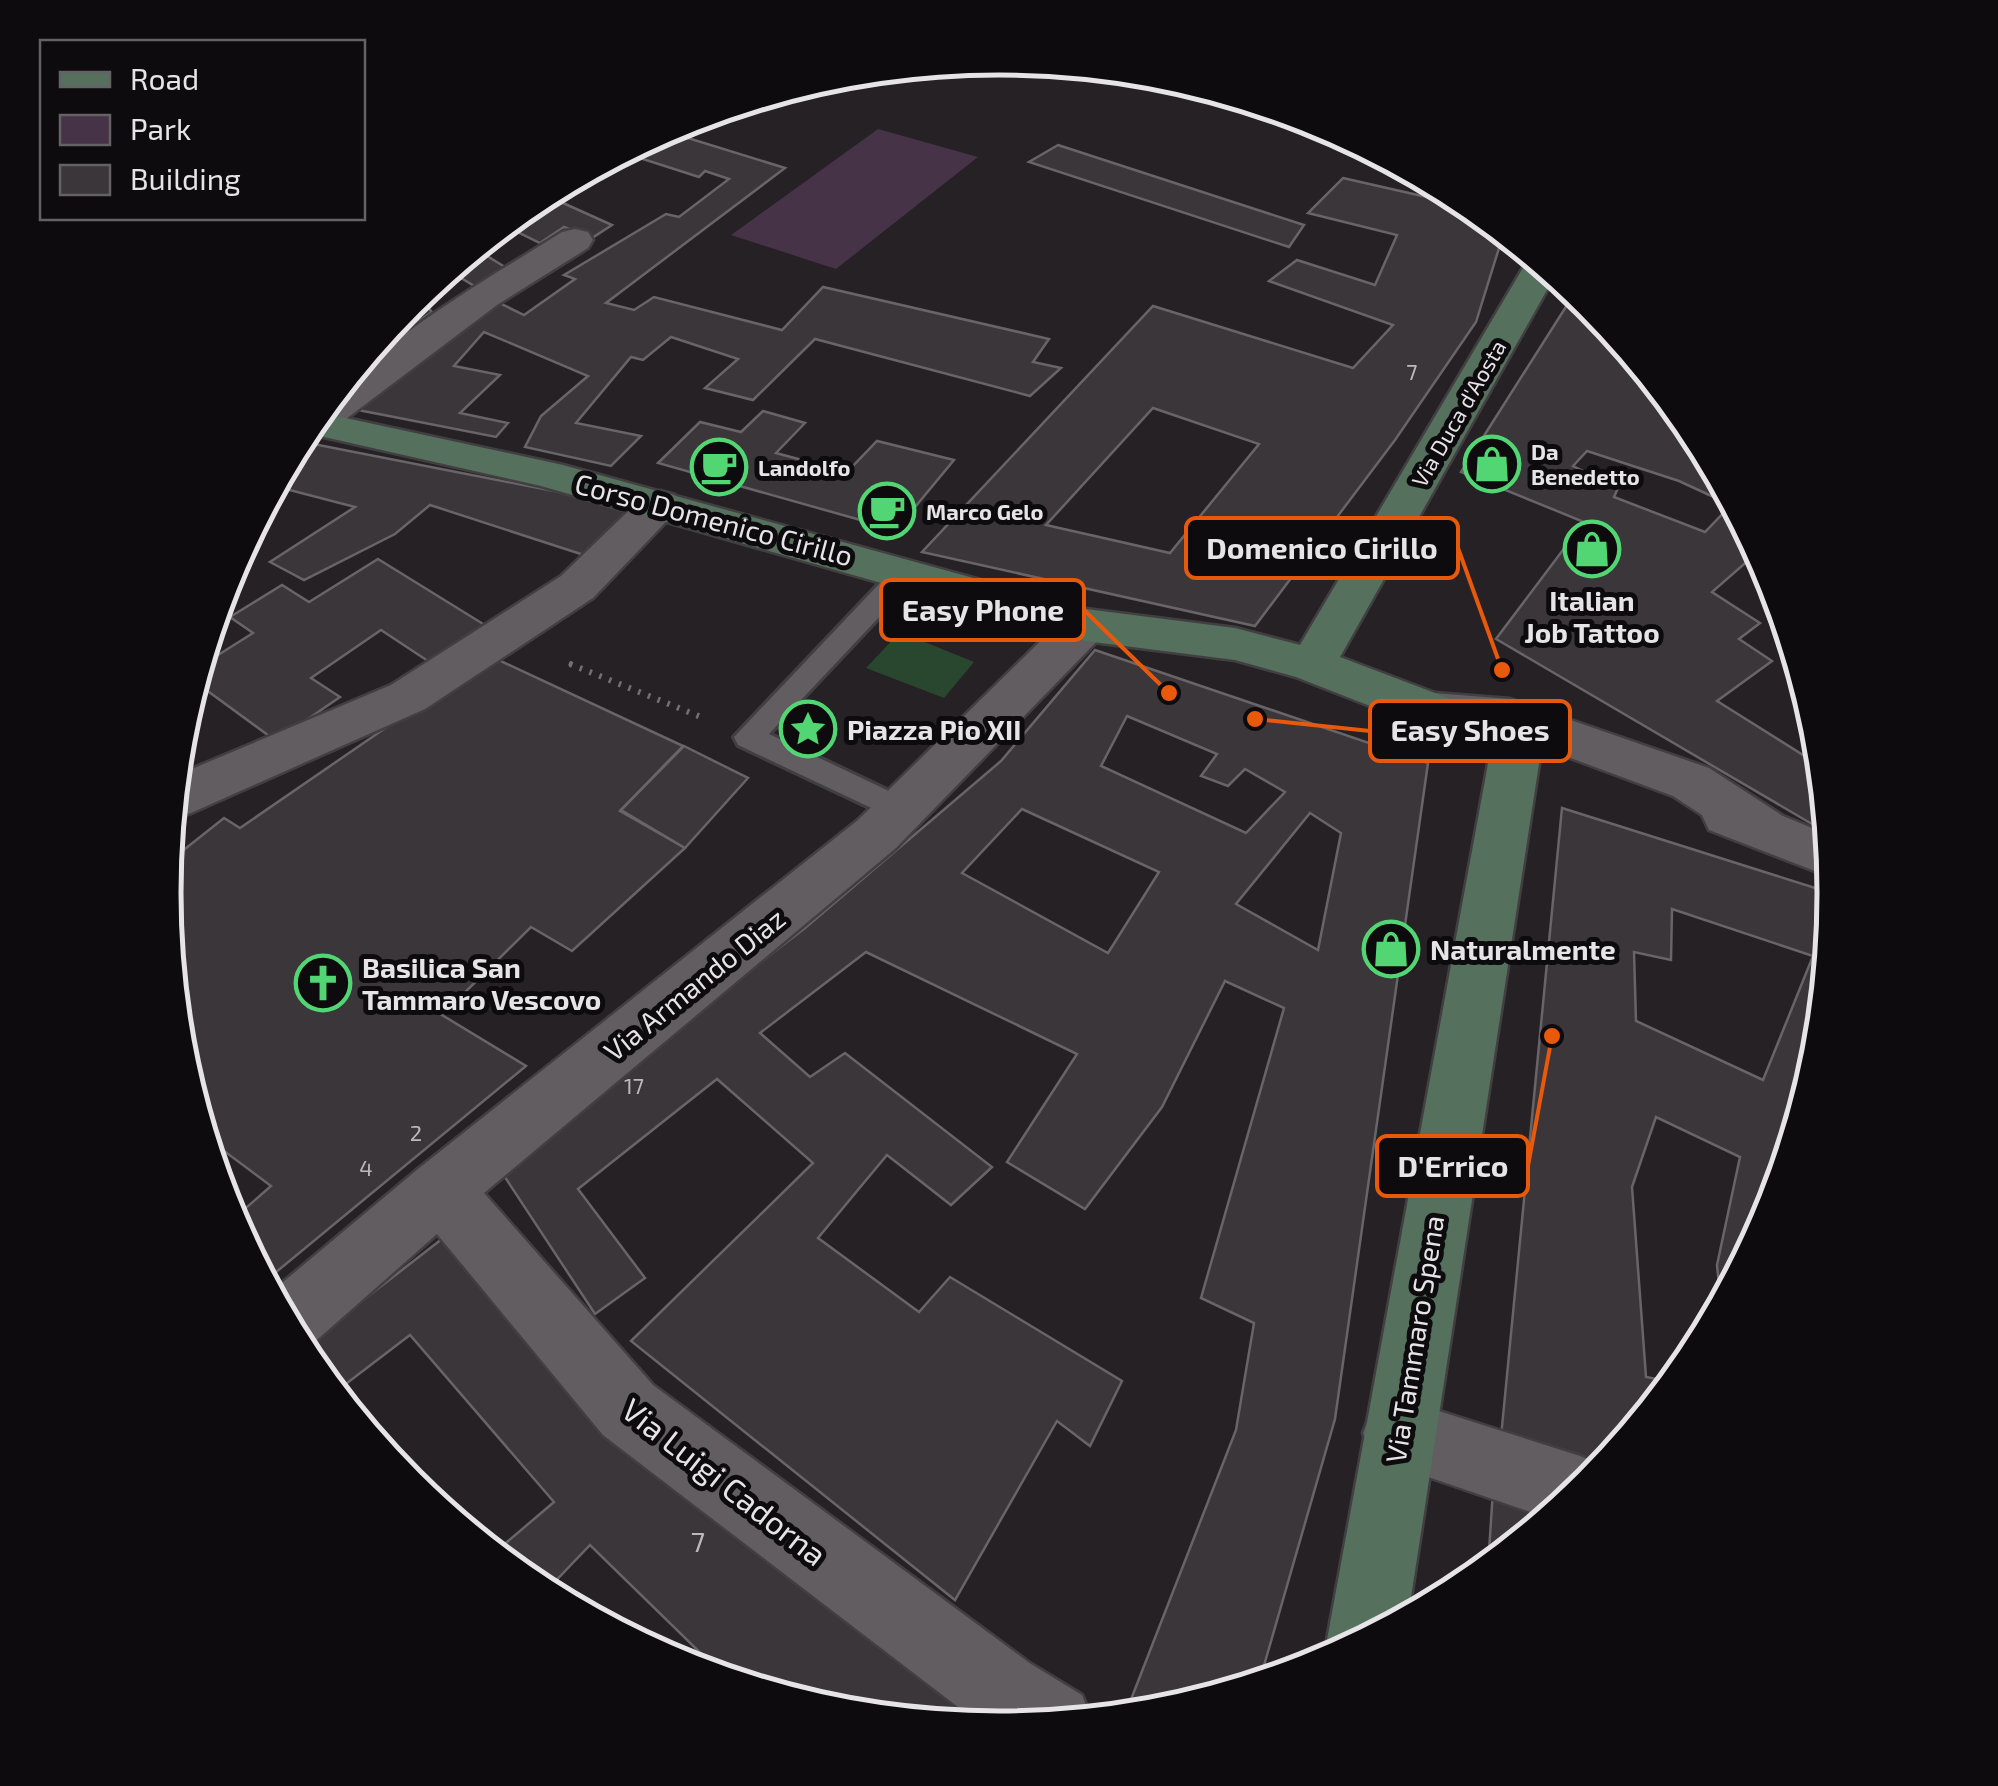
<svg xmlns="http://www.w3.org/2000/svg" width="1998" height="1786" viewBox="0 0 1998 1786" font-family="'Exo 2',sans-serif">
  <rect width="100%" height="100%" fill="#252125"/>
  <path fill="#463347" d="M878,129L978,157L836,269L731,235Z"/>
  <path fill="#29472f" d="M900,632L974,662L944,698L866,668Z"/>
  <g fill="#3a363a" stroke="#686468" stroke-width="2.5" fill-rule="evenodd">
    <path d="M662,130L785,168L606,303L634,310L654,297L782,330L823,287L1049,339L1033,362L1061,368L1030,396L815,339L753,400L705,388L738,359L671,337L643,360L631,357L576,423L641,436L611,466L525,447L541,416L588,376L484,332L454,366L500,375L460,413L508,423L496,437L353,409L491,299L524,315L575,279L564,275L666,214L679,217L729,179L705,171L699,177L621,152Z"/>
    <path d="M1058,145L1304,225L1289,247L1029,162Z"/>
    <path d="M1343,178L1453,203L1457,195L1504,232L1476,322L1395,440L1255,626L922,552L1153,306L1353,368L1393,325L1269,281L1297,260L1375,285L1397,235L1308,213ZM1153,408L1259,444L1170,553L1046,525Z"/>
    <path d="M543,194L612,225L592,238L564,227L540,243L503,225Z"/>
    <path d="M474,248L505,267L476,287L448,270Z"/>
    <path d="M1576,291L1590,303L1694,429L1699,438L1693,451L1708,456L1759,551L1712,592L1760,623L1739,639L1772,661L1717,701L1822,767L1829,834L1496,639L1584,522L1461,472ZM1587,451L1679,481L1731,505L1705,532L1614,497L1618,488L1573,466Z"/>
    <path d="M417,295L432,312L403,332L376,341Z"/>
    <path d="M763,411L805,423L776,453L847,472L877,441L954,460L896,530L658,463L700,422L741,432Z"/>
    <path d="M298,441L559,492L634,514L587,556L430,505L395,534L304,580L270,562L355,507L274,486Z"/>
    <path d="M378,559L488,627L434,665L381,630L311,678L340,697L276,741L194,681L199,667L253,633L230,617L282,585L309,602Z"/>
    <path d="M1095,650L1428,763L1335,1419L1259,1683L1150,1714L1130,1702L1236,1430L1254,1323L1201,1298L1284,1008L1225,981L1162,1107L1085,1209L1007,1162L1077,1054L866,952L760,1033L810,1077L845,1053L992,1167L951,1205L887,1155L818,1238L919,1312L950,1277L1122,1381L1090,1446L1057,1421L955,1600L631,1341L813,1163L717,1079L578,1189L645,1278L595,1314L497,1165L805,928L1001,761ZM1127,716L1217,754L1201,776L1228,786L1245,769L1285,792L1246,833L1101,766ZM1022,809L1159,872L1108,953L962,873ZM1310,813L1341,833L1318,950L1236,904Z"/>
    <path d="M490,656L683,746L620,811L685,848L572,951L531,927L442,1015L526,1066L264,1282L231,1221L271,1186L204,1136L179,1055L164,892L166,864L224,818L240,828Z"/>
    <path d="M684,746L748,778L685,848L621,810Z"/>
    <path d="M1562,808L1834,894L1818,1057L1771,1213L1721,1306L1717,1265L1740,1157L1656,1117L1632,1187L1646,1377L1673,1382L1602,1469L1501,1437ZM1672,909L1813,956L1763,1080L1636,1021L1634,952L1671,960Z"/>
    <path d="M451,1232L890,1654L1004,1728L835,1712L727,1679L590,1545L544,1593L493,1554L554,1502L410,1335L334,1393L300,1349Z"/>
    <path d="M1493,1490L1557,1511L1488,1567Z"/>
  </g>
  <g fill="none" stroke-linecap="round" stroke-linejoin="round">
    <g stroke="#423f42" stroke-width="6">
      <path id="lane" d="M906,563L916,566L919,572L916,578L769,734L912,802L917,810L912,818L901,822L738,745L734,737L896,566Z"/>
    </g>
    <g stroke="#423f42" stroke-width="5">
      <g id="street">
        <path d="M575,229L588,232L593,240L588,248L497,305L330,431L315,434L303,431C357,353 481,283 562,232Z"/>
        <path d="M660,491L675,495L682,505L593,598L425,709L191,813L171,818L175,776L391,685L561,576L645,495Z"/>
        <path d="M1085,609L1102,614L1109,625L1102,636L896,848L484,1193L653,1385L1031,1664L1082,1695L1092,1719L999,1728L975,1720L603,1435L437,1234L310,1346L300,1350L270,1293L418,1169L858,820L1068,614Z"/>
        <path d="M1434,693L1510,699L1709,768L1783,816L1829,835L1833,878L1709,830L1702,815L1673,796L1506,734L1416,723L1409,711L1416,699Z"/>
        <path d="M1398,1398L1580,1456L1604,1466L1589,1484L1548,1518L1373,1458L1363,1433L1373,1408Z"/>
      </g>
    </g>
    <g stroke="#423f42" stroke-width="5">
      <path id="secondary" d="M1530,256L1556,274L1340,657L1535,731L1542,744L1408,1617L1334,1657L1327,1640L1490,753L1296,677L1235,660L1085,641L541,486L302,432L318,412L563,465L1086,609L1235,628L1300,645Z"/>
    </g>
    <path stroke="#737073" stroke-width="5" stroke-dasharray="2.5 6" stroke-linecap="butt" d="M569,663L576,666"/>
    <path stroke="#737073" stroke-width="6" stroke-dasharray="2.5 8" stroke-linecap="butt" d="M570,664L701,717"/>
    <use href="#lane" fill="#615d61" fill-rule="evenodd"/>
    <use href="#street" fill="#615d61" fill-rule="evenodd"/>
    <use href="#secondary" fill="#55705c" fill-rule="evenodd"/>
  </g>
  <defs>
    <g id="shop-ring" transform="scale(2.875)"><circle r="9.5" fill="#0d0b0d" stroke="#52d673" stroke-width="1.5"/><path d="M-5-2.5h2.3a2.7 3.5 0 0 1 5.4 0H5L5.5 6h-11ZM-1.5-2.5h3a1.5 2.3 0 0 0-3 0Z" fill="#52d673"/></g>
    <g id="cafe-ring" transform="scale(2.875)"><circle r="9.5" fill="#0d0b0d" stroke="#52d673" stroke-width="1.5"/><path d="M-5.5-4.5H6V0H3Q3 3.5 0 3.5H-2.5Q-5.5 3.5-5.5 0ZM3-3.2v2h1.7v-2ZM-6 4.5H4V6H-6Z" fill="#52d673"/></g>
    <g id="sight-ring" transform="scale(2.875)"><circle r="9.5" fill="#0d0b0d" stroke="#52d673" stroke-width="1.5"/><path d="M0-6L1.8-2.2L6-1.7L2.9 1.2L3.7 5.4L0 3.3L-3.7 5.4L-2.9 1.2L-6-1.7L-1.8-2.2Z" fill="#52d673"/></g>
    <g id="church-ring" transform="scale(2.875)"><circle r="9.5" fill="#0d0b0d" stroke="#52d673" stroke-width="1.5"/><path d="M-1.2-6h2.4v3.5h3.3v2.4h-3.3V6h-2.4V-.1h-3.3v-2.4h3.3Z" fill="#52d673"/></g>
  </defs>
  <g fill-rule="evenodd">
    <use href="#shop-ring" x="1492" y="464"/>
    <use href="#cafe-ring" x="719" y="467"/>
    <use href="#cafe-ring" x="887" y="511"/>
    <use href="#shop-ring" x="1592" y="549"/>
    <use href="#sight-ring" x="808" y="729"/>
    <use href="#shop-ring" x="1391" y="949"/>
    <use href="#church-ring" x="323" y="983"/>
  </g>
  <g text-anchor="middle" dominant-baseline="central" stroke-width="10" stroke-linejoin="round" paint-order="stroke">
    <g font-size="22" fill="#bcb8bc">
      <text x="1412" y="371">7</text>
      <text x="634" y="1085">17</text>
      <text x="416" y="1132">2</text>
      <text x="366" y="1167">4</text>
    </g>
    <g font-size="22" fill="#e7e4e7" stroke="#0d0b0d">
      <text transform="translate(1458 413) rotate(-60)">Via Duca d'Aosta</text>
    </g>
    <g font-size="22" font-weight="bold" fill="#e7e4e7" stroke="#0d0b0d" text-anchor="start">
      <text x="1531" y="451">Da<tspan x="1531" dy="25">Benedetto</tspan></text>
      <text x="758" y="467">Landolfo</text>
      <text x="926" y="511">Marco Gelo</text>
    </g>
    <g font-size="28" fill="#e7e4e7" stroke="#0d0b0d">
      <text transform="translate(714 519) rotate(15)">Corso Domenico Cirillo</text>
      <text transform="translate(694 984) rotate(-39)">Via Armando Diaz</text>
      <text transform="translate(1414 1339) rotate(-81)">Via Tammaro Spena</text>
    </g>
    <g font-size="28" font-weight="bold" fill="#e7e4e7" stroke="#0d0b0d" text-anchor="start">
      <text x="1592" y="600" text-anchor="middle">Italian<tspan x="1592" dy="32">Job Tattoo</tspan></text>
      <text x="847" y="729">Piazza Pio XII</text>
      <text x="1430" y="949">Naturalmente</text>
      <text x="362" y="967">Basilica San<tspan x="362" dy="32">Tammaro Vescovo</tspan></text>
    </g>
    <g font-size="28" fill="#bcb8bc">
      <text x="698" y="1541">7</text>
    </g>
    <g font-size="32" fill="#e7e4e7" stroke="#0d0b0d">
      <text transform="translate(725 1481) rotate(38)">Via Luigi Cadorna</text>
    </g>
  </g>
  <path d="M0 0H1998V1786H0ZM181 893a818 818 0 1 1 1636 0a818 818 0 1 1-1636 0Z" fill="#0d0b0d" fill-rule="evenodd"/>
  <path fill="none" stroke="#e7e4e7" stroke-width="5" d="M181 893a818 818 0 1 1 1636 0a818 818 0 1 1-1636 0Z"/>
  <path fill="none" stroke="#e8590c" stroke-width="4" d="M1502 670L1458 548M1169 693L1084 610M1255 719L1370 731M1552 1036L1528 1166"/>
  <g fill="#e8590c" stroke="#0d0b0d" stroke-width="4">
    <circle cx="1502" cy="670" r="10"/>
    <circle cx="1169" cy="693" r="10"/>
    <circle cx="1255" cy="719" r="10"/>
    <circle cx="1552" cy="1036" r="10"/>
  </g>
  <g fill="#0d0b0d" stroke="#e8590c" stroke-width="4">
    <rect x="1186" y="518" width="272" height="60" rx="10"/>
    <rect x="881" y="580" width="203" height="60" rx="10"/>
    <rect x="1370" y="701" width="200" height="60" rx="10"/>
    <rect x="1377" y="1136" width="151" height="60" rx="10"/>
  </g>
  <g font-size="30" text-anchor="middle" font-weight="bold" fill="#e7e4e7">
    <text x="1322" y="559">Domenico Cirillo</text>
    <text x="983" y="621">Easy Phone</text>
    <text x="1470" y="741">Easy Shoes</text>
    <text x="1453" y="1177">D'Errico</text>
  </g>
  <rect x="40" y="40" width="325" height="180" fill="#0d0b0d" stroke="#646264" stroke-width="2.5"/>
  <rect x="60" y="72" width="50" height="15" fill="#55705c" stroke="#646264" stroke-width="2.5"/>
  <text x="130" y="90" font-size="30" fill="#e7e4e7">Road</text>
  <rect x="60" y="115" width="50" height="30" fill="#463347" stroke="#646264" stroke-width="2.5"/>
  <text x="130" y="140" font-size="30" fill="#e7e4e7">Park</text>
  <rect x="60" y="165" width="50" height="30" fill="#3a363a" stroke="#646264" stroke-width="2.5"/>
  <text x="130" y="190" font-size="30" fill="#e7e4e7">Building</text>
</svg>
